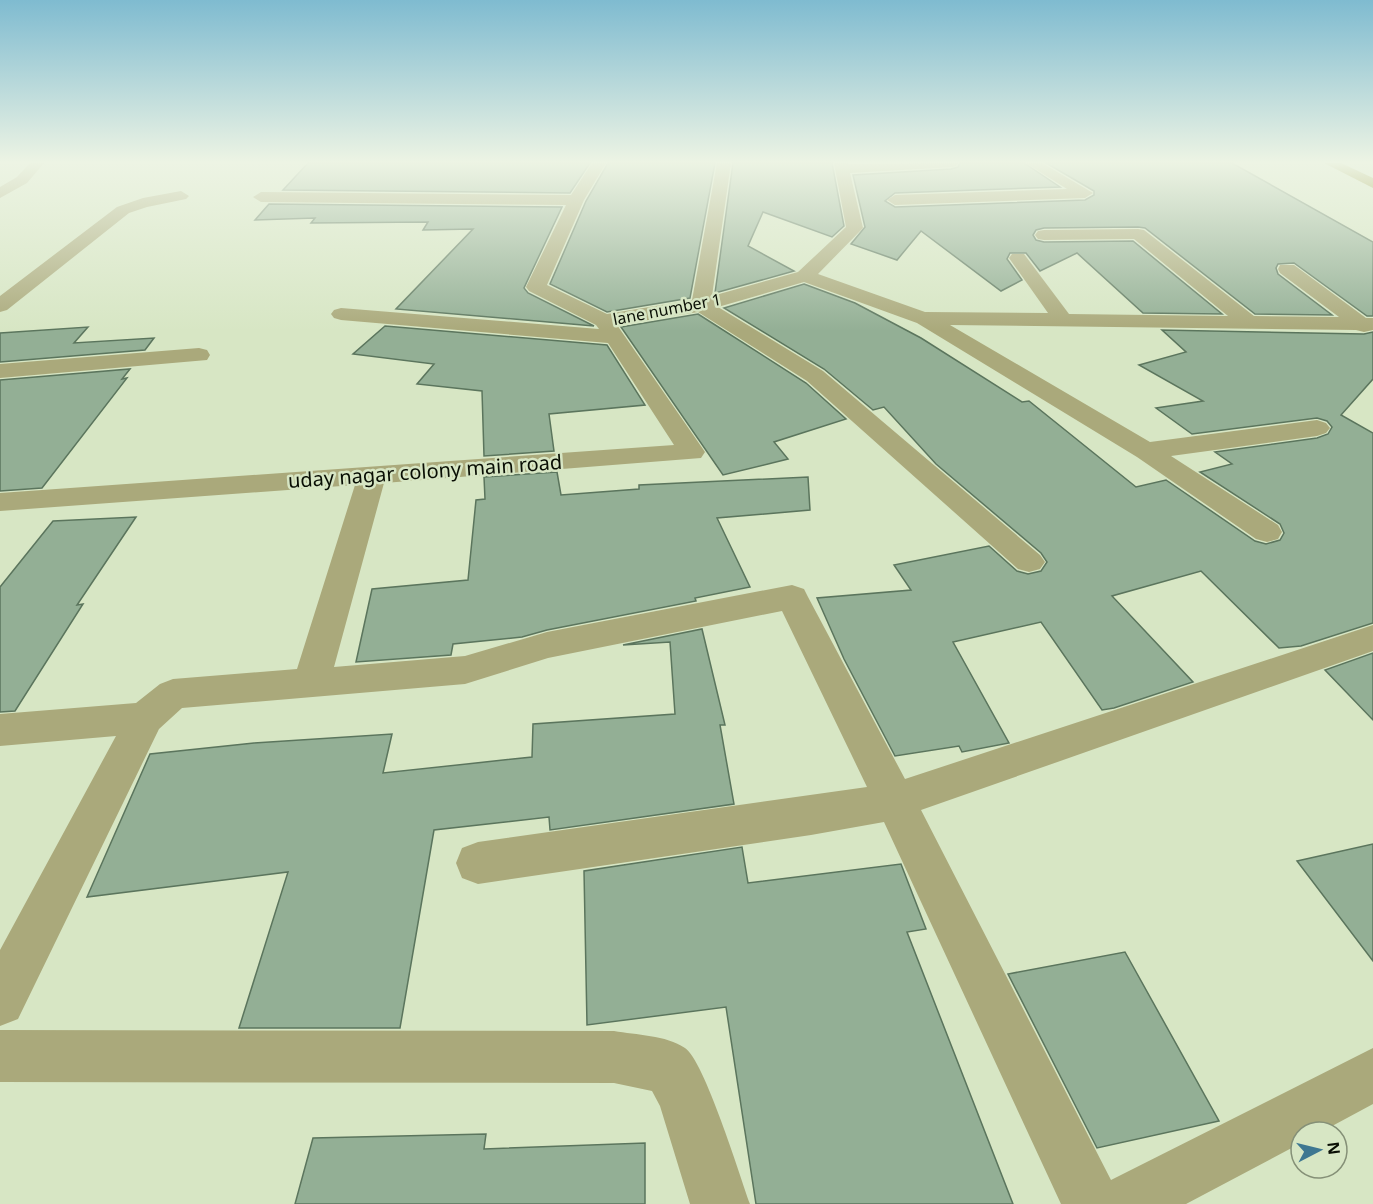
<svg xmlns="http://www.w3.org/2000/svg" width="1373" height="1204" viewBox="0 0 1373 1204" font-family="'Noto Sans',sans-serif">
  <rect width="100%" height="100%" fill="#d7e6c4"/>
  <g fill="#93af95" stroke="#5b755d" stroke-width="1.5">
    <path d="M308,163H590L570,193L283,190Z"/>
    <path d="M608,163H715L690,298L607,312L550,284L586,201Z"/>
    <path d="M733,163H832L844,226L832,237L763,212L748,246L794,271L715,293Z"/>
    <path d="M960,163H1024L1060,187L895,193L885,201L895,207L1085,200L1094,195V191L1046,163H1232L1373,242V316H1367L1294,263L1278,264L1276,268L1278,274L1332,315L1255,314L1145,228L1138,227L1044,228L1036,230L1033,235L1036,240L1044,242L1133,241L1222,314L1143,313L1077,253L1040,271L1026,253H1010L1007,259L1022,280L1001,291L921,231L897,260L851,244L865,227L853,175L951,169L958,167Z"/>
    <path d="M269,204L562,207L524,288L528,293L594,326L396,309L473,229L423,230L428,222L311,223L315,218L255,220Z"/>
    <path d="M804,284L855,303L921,338L1022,402L1029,401L1136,487L1166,480L1255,541L1266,544L1280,540L1284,533L1280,524L1200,472L1232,464L1215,452L1317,438L1328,434L1332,427L1327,421L1317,418L1192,434L1156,408L1203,401L1139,365L1186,352L1162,330L1364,334L1373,332V379L1341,415L1373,433V623L1301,646L1279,648L1201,571L1112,596L1193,682L1114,708L1102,710L1041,622L953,642L1009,743L962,752L959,746L895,756L844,659L817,598L911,590L894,565L989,546L1017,571L1028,574L1041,571L1047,562L1041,553L936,464L884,407L873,410L824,369L724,308Z"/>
    <path d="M698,314L806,383L846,419L774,442L788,459L723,475L621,327Z"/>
    <path d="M385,326L607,345L645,405L549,414L554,451L484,456L482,391L417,384L434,364L353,354Z"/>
    <path d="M88,327L74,343L154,338L145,350L0,362V333Z"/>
    <path d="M130,369L122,379L127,378L42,488L0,491V380Z"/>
    <path d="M557,472L561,495L639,489V485L808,477L810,510L717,518L750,587L695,598L696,601L547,630L522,637L453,644L451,655L356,662L372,589L468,580L476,500L485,499L484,477Z"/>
    <path d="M136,517L77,605L83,604L15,711L0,712V587L53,521Z"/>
    <path d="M702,629L725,725H720L734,804L550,830L549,817L434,830L400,1028H239L288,872L87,897L150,754L254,743L392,734L383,773L532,757L533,724L675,714L670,642L623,645Z"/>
    <path d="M1373,653V720L1325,670Z"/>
    <path d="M1373,844V961L1297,861Z"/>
    <path d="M742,847L748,883L901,864L926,929L907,932L1013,1204H756L726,1007L587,1025L584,871Z"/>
    <path d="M1125,952L1219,1121L1097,1148L1008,974Z"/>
    <path d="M486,1134L484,1149L645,1143V1204H295L313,1138Z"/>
  </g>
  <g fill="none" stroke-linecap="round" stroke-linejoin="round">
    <g fill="#aaa97b" fill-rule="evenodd">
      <path d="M30,163H44L27,183L0,198V187L17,177Z"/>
      <path d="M592,163H606L584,200L547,285L607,314L692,300L717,163H731L712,296L798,272L846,227L834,163H848V164L958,163L956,166L951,167L850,173L863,228L818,274L925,312L1048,313L1009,258L1012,254H1024L1069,314L1228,316L1134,239L1044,240L1038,239L1035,235L1038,231L1044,230L1138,229L1144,230L1254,316L1339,317L1280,273L1278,269L1280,265H1294L1366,318H1373V330L1364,332L1356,330L950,325L1150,442L1317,420L1326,423L1330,428L1326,433L1317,436L1171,456L1278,525L1282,532L1278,539L1267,542L1256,539L1137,457L917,323L804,282L718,307L823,371L1040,555L1045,562L1040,569L1029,572L1018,569L807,381L698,312L617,325L705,452L701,458L384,483L334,667L465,656L547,632L792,585L804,589L808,597L905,779L1373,625V651L921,810L1111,1180L1373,1048V1104L1321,1132H1301V1143L1186,1204H1061L884,822L811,835L478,884L462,878L456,863L462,848L478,842L867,787L782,611L548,658L465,684L182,708L159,729L18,1019L0,1026V950L116,736L0,746V714L136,703L160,684L173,679L297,669L355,485L0,511V493L674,445L608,343L341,320L334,318L331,314L334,310L341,308L599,329L596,325L529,291L526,287L566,205L261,202L253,197L261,192L571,195Z"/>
      <path d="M1026,163H1042L1093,193L1085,198L895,205L887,200L895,195L1067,189Z"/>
      <path d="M181,191L189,196L186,199L147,207L129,213L7,310L0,312V296L117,207L143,198Z"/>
      <path d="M199,348L207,350L210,355L207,360L0,378V364Z"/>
      <path d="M0,1030L614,1031C636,1035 666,1035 685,1048C704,1060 740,1176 750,1204H690L660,1106L652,1091L614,1083L0,1082Z"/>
    </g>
    <path fill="#7f7908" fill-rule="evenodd" d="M1324,163H1341L1373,178V188Z"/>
  </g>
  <linearGradient id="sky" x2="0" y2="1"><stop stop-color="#7fbbd0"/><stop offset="0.49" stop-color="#edf4e4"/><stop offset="1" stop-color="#edf4e4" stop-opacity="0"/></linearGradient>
  <rect width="1373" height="331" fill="url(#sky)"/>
  <g text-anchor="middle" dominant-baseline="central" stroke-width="5" stroke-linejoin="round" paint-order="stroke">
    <g font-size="16" fill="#090e04" stroke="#d7e6c4">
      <text transform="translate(667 309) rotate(-11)">lane number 1</text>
    </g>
    <g font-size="20" fill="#090e04" stroke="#d7e6c4">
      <text transform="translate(425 471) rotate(-4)">uday nagar colony main road</text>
    </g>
  </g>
  <g transform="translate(1319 1150) rotate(83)"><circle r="28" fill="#d7e6c4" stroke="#859077" stroke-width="1.5"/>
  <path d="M0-4.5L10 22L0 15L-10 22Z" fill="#3e7791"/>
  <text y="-9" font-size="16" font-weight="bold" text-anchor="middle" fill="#090e04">N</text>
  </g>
</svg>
